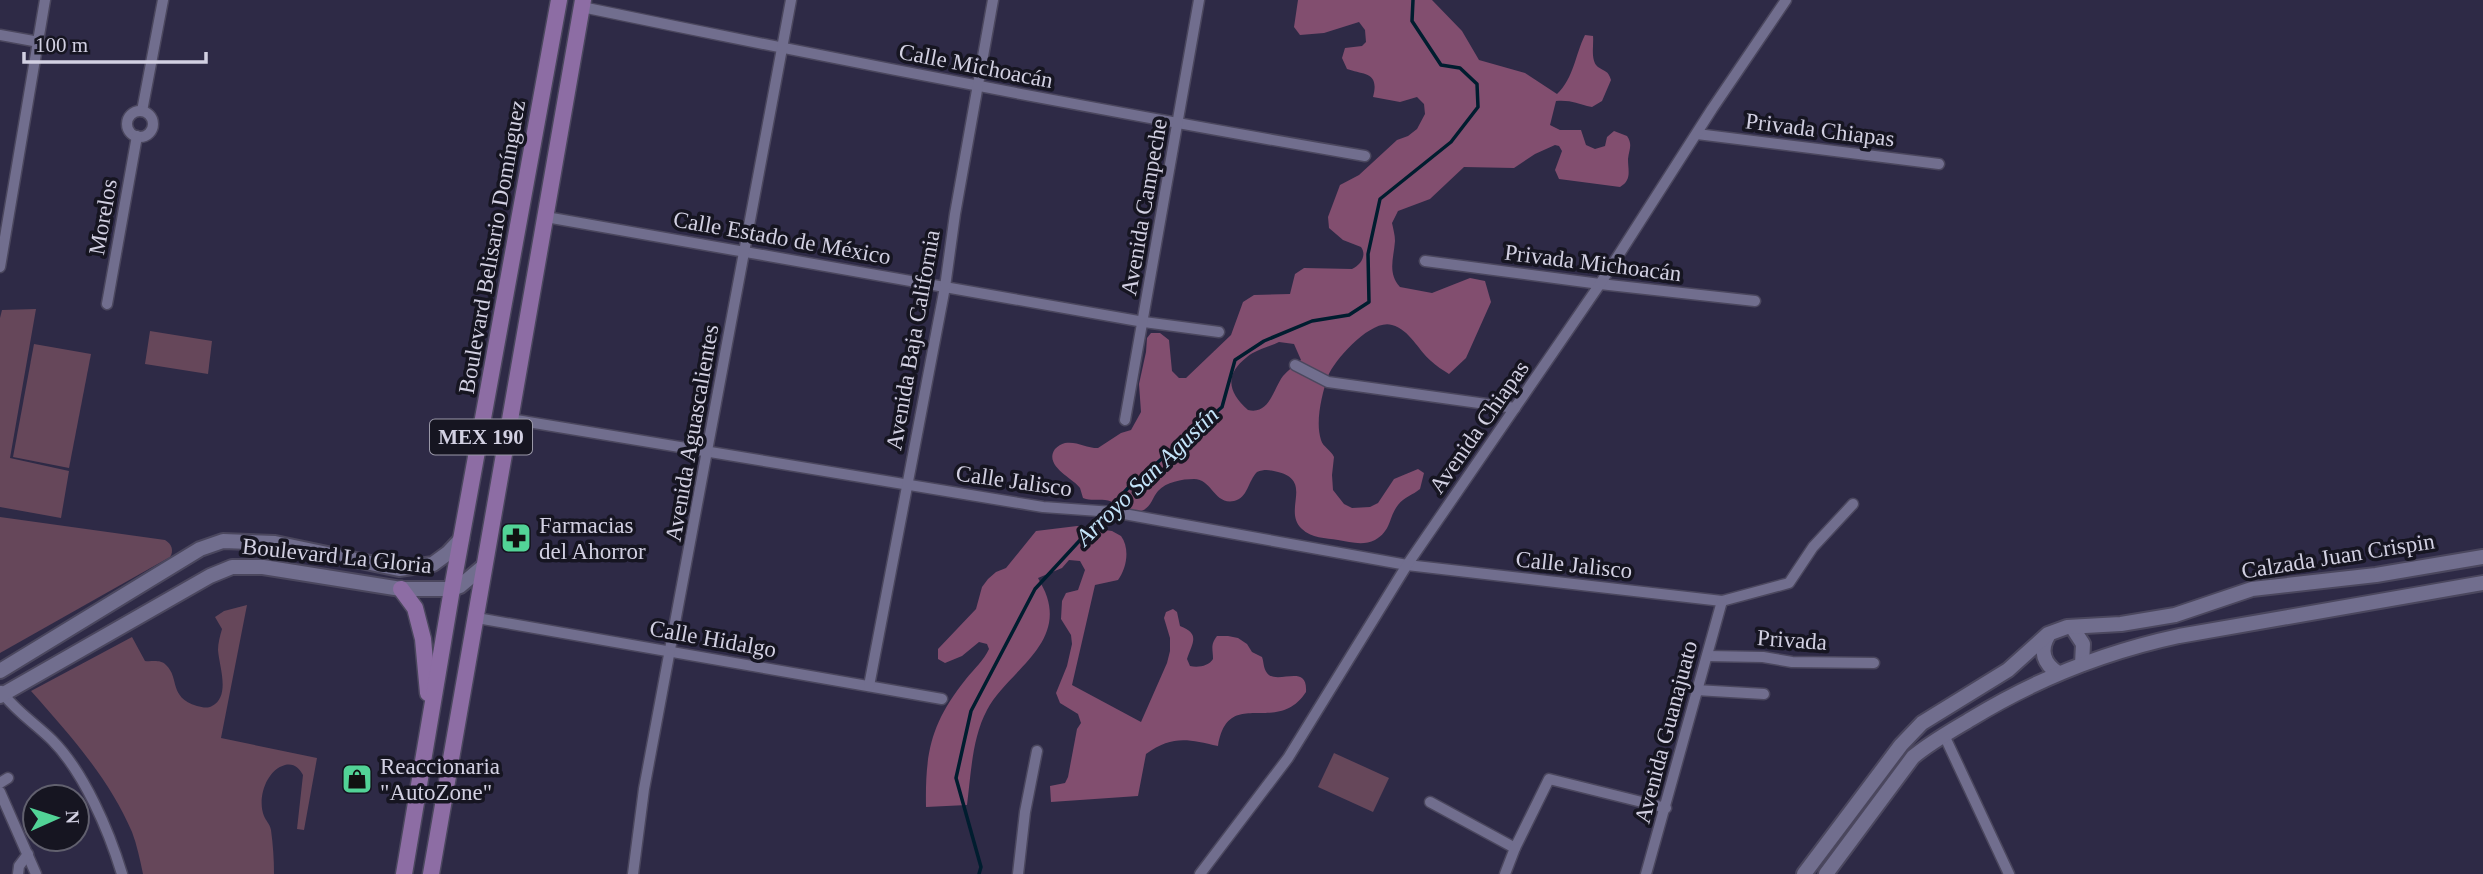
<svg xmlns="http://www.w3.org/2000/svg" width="2483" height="874" viewBox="0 0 2483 874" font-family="'Times New Roman',serif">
  <rect width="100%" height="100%" fill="#2e2a46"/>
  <g fill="#66475a">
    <path d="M36,309L10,458L69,471L61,518L0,507V318L2,310Z"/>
    <path d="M150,331L212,341L208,374L145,364Z"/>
    <path d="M34,344L91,354L69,468L13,457Z"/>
    <path d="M0,517L165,540C172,544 174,551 170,557L0,653Z"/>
    <path d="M247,605L221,738L317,758L304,830L297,829L303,775C299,768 294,763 285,765C266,770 257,799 264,816C266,821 270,824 271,830C273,845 274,859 274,874H143C140,860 137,845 132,832C109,778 69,734 31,691L132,637L145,661C152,662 160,659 166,665C180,678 168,697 197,706C202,707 207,709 212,706C231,696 219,666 218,650C218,643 220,636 222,629L215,617L224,611Z"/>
    <path d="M1334,753L1389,778L1373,812L1318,787Z"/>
  </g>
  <g fill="#824e6f" fill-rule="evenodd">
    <path d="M1298,0H1432L1462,31L1479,60L1525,73L1557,94C1574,78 1575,55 1585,35L1593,36C1594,45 1590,60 1598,67C1605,72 1608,70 1611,80L1602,101L1592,107C1576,104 1573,100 1556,101L1550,125L1560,130H1581L1586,145L1595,149L1605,146L1607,137L1614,131L1627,136C1633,145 1629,149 1628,159C1628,171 1632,180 1620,187L1559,179L1555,170L1562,151L1559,146L1555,145L1535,154L1514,168L1464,167L1430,199L1398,211L1392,223C1393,228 1395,235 1395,241C1394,257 1387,273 1400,287L1432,293L1470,278L1485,281L1491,302L1466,358L1449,374C1443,370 1436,366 1431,361C1418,350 1410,330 1392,325C1372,318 1335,359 1328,376C1322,394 1315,422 1321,440C1323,447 1331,450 1334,457L1332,475L1333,490L1344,504L1352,508L1370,507L1378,503L1394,479L1418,469L1424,473L1420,489C1413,495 1404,497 1398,505C1388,518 1392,530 1375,540C1363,546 1350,542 1338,540C1326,538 1311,538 1302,529C1282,511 1314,481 1278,472C1270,470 1265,469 1257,472C1248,481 1248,498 1234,501C1214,505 1212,479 1194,479C1182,479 1166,482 1158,491C1152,498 1151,508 1141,511C1128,514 1117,501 1105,500C1097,499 1091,501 1083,498C1082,495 1081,491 1080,488C1074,479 1043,466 1055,449C1058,446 1061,444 1065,443C1077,441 1086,448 1098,448L1121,433L1131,430L1141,412L1139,384L1146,352L1147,338L1151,333H1160L1169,340L1172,371L1179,378H1186L1231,335L1243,302L1254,295L1290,294L1295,274L1304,268L1352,269C1361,265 1367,255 1361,247L1343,240L1329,228L1328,217L1340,185L1359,175L1397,140L1408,136L1417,129L1425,114L1424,104L1417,97L1400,102L1373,97C1380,71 1363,75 1347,69L1342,58L1345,48L1362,46L1366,42L1365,30L1359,22L1324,33L1300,35L1294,27ZM1279,342L1294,344L1301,360C1295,365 1288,370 1283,376C1273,389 1270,415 1248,410C1228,392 1224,375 1247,357C1255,350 1269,347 1279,342Z"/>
    <path d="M1077,526L1112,531L1121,536C1130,548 1127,568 1118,580L1095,585L1072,685L1141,722L1167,663L1170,651V638L1164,618L1166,612L1173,609L1177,612L1180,626C1201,634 1192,643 1187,659L1190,666C1198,668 1209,666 1213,659C1213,649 1210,645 1217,636H1228L1238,638L1247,644L1252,652L1262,657C1264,662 1263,668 1267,673C1277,686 1308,662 1306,692C1277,737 1228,685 1218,746C1188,739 1172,735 1146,754L1138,796L1051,802L1050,786L1065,783L1068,777L1077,729L1081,723L1078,714L1060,703L1056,693L1067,666L1072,644L1071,635L1061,619L1062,601L1066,593L1078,590L1085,570L1080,561L1069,560L1062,568L1038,578C1041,584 1045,590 1047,597C1063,647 1006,673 987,710C972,738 971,774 967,805L926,807C925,752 931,723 966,679C974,669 984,660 989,649L987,644L979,642L962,656L945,663L938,659V649L976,609L982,587L988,579L996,572L1006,568L1036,531Z"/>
  </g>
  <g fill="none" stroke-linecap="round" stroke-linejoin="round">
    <path stroke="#001d2f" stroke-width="3.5" d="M979,874L981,867L956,778L971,711L1035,589L1129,487L1222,407L1235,360L1264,341L1312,321L1349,315L1369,302L1368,254L1380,199L1451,142L1478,107L1477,84L1460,68L1441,65L1412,21L1413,0"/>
    <g stroke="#4b475e" stroke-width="13">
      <g id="street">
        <path d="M582,7C842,61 1103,111 1365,156"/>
        <path d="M0,35L39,42"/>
        <path d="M142,111L163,0"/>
        <circle cx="140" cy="124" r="13"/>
        <path d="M1697,134L1939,164"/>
        <path d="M546,217L1144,322L1219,332"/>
        <path d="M1425,261L1600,284L1755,301"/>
        <path d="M0,267L45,0"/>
        <path d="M107,304L137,136"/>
        <path d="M1295,365L1328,382L1515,408"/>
        <path d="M510,419L1043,507L1113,512L1407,565L1722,601L1789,583L1813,547L1853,504"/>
        <path d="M1125,420L1199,0"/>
        <path d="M477,618L942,699"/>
        <path d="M1707,656L1763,657L1792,662L1874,663"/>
        <path d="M869,686L945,287L955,214L993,0"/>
        <path d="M1696,690L1764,694"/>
        <path d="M1,691C14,710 36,724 52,740C84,772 109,831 122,874"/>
        <path d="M1944,735L2009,874"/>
        <path d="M0,783L8,778"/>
        <path d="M0,792L36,874"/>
        <path d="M1430,802L1515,848"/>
        <path d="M18,874L19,866L28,854"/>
        <path d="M633,874L644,789L791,0"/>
        <path d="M1018,874L1025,812L1037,751"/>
        <path d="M1200,874L1288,758L1407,565L1600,284L1712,109L1786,0"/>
        <path d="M1505,874L1515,848L1549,779L1666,808"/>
        <path d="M1646,874L1722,601"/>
      </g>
    </g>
    <g stroke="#4b475e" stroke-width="18">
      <g id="secondary">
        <path d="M2072,627L2083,644L2082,664"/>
        <path d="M2048,636C2039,651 2044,664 2058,673"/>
        <path d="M0,671L200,549L223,541L275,543L399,569L433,564L448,553L462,538"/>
        <path d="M0,696L210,576L232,567H263L401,589H452L460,586L485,565"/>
        <path d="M1804,874L1901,745L1922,723L2008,670L2048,634L2067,627L2121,624L2175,615L2252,589L2376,575L2483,557"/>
        <path d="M1826,874L1913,757C1931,742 1951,731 1971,719C2036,679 2105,652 2179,636L2483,583"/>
      </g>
    </g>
    <g stroke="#4b475e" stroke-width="19">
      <g id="primary">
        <path d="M401,589L415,608L423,639L428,693"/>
        <path d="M404,874L452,589L559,0"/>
        <path d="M431,874L583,0"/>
      </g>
    </g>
    <use href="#street" stroke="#716e8e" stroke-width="10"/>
    <use href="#secondary" stroke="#716e8e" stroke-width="14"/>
    <use href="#primary" stroke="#8d6da4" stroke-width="16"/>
  </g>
  <defs>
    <g id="pharmacy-square" transform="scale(1.575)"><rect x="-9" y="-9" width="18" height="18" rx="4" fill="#52d397" stroke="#161521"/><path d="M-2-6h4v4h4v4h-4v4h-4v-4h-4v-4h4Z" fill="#111"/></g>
    <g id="shop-square" transform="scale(1.575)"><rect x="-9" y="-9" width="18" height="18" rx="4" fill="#52d397" stroke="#161521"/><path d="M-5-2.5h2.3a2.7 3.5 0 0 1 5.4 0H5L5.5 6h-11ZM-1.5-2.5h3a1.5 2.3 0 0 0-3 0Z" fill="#111"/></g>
  </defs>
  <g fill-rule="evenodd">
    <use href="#pharmacy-square" x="516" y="538"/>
    <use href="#shop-square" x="357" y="779"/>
  </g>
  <g text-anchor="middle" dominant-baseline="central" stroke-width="7" stroke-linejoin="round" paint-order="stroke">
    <rect fill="#161521" stroke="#9a98a8" stroke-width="2" x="430" y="419.5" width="102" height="35" rx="5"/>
    <g font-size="21" font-weight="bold" fill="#d2d0e2">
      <text x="481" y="437">MEX 190</text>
    </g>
    <g font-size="23" fill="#d2d0e2" stroke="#161521">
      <text transform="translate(976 66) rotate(11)">Calle Michoacán</text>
      <text transform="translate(1820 130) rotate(7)">Privada Chiapas</text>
      <text transform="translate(1144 207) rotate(-80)">Avenida Campeche</text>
      <text transform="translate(103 217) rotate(-80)">Morelos</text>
      <text transform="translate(782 238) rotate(10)">Calle Estado de México</text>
      <text transform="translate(492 247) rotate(-80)">Boulevard Belisario Domínguez</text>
      <text transform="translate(1593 263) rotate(7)">Privada Michoacán</text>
      <text transform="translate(913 340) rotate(-80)">Avenida Baja California</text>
      <text transform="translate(1479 427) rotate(-55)">Avenida Chiapas</text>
      <text transform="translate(692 433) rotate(-80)">Avenida Aguascalientes</text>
      <text transform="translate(1014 481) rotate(8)">Calle Jalisco</text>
      <text transform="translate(337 556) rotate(6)">Boulevard La Gloria</text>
      <text transform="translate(2338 556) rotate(-9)">Calzada Juan Crispin</text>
      <text transform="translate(1574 565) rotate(6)">Calle Jalisco</text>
      <text transform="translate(713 639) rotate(10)">Calle Hidalgo</text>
      <text transform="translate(1792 640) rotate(4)">Privada</text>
      <text transform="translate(1666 732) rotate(-75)">Avenida Guanajuato</text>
    </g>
    <g font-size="23" fill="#d2d0e2" stroke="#161521" text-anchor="start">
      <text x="539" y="525">Farmacias<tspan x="539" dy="26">del Ahorror</tspan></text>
      <text x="380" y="766">Reaccionaria<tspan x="380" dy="26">"AutoZone"</tspan></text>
    </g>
    <g font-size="24" font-style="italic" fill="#c4e4fa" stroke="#161521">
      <text transform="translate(1147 476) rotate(-44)">Arroyo San Agustín</text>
    </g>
  </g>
  <g transform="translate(56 818) rotate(87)"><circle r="33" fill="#161521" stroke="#61606e" stroke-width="2"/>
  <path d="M0-5L12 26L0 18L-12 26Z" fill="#52d397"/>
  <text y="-10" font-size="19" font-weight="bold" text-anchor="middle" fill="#d2d0e2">N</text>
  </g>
  <path d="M24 52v10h182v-10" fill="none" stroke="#d2d0e2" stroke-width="3.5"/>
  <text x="35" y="52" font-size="21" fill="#d2d0e2" stroke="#161521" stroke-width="5" paint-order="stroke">100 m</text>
</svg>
